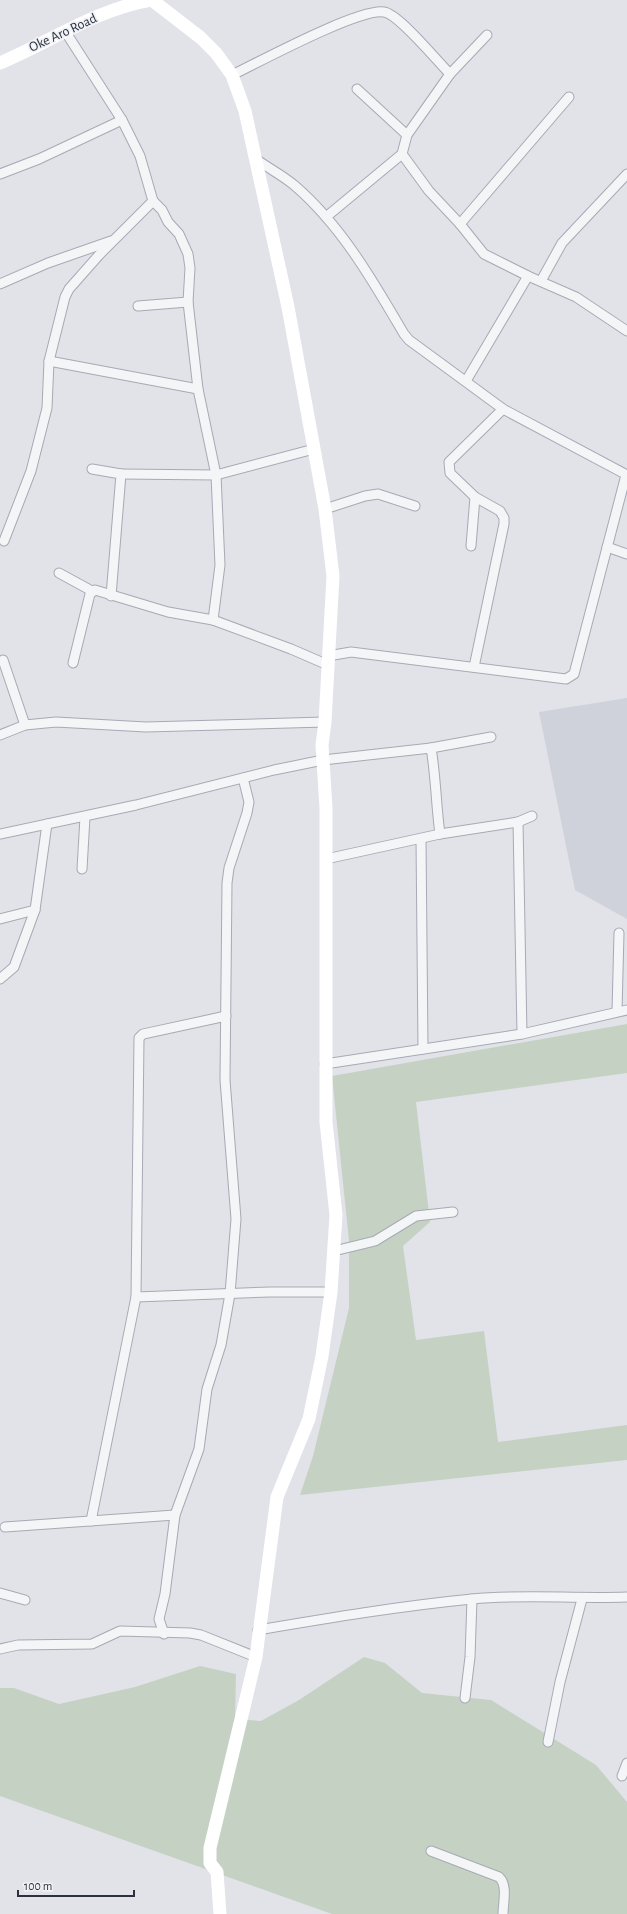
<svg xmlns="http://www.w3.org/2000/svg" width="627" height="1914" viewBox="0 0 627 1914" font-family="'Alegreya Sans',sans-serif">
  <rect width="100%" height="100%" fill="#e1e3e9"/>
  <path fill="#cfd2db" d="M627,698V919L575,890L539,712Z"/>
  <g fill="#c5d2c3">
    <path d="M627,1024V1073L416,1102L430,1222L403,1246L416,1340L484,1331L498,1442L627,1425V1460L300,1495L313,1456L349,1308V1241L332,1076Z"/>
    <path d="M364,1657L385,1663L422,1693L491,1700L596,1765L627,1802V1914H332L0,1796V1688H14L59,1704L135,1687L200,1666L236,1674L235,1719L261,1721L299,1700Z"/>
  </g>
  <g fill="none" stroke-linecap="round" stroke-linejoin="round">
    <g stroke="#a6aab3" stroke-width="11">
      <g id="street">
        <path d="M65,31L122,120L140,156L153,201L162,210L168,222L179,234L188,254L190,268L188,302L198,389L216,475L220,565L213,620"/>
        <path d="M232,75C259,62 359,8 384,12C399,14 437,61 450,74"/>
        <path d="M357,89L407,135"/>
        <path d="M402,154L429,191L460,224L484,254L528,276L576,297L627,331"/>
        <path d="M256,159C268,168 282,175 294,185C341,225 373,281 404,334L409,340L503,409L627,475"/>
        <path d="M0,174L39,159L122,120"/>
        <path d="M326,217L402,154L407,135L450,74L487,35"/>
        <path d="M460,224L569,97"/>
        <path d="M541,281L562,243L627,174"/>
        <path d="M0,284L48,263L111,241"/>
        <path d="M138,306L188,302"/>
        <path d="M49,361L198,389"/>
        <path d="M466,381L528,276"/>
        <path d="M92,469L121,474L111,596"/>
        <path d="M121,474L216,475L314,449"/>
        <path d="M325,509L365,496L378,494L415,506"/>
        <path d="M4,541L31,471L47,408L49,361L65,297L69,289L99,255L153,201"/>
        <path d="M471,546L475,497"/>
        <path d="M607,547L627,554"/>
        <path d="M59,573L92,591"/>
        <path d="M328,656L351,652L566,679L574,674L626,475"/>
        <path d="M3,660L25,725"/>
        <path d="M73,663L90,594L95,590L168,612L213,620L291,649L328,665"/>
        <path d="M474,667L504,524V518L500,511L475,497L450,473L449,462L503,409"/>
        <path d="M0,735L25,725L56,722L146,727L325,722"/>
        <path d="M431,748L491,737"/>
        <path d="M518,822L522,1034"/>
        <path d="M0,834L136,805L274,770L323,760L431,748C436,777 436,805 440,834"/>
        <path d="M421,839L423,1049"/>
        <path d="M326,859L440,834L518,822L532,816"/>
        <path d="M82,869L85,817"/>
        <path d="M0,919L35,910"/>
        <path d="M0,979L14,967L35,910L47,824"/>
        <path d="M617,1011L619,933"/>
        <path d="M325,1064L522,1034L627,1010"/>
        <path d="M334,1251L375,1241L416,1216L453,1212"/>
        <path d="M136,1297L270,1292H331"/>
        <path d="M91,1521L136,1297L139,1038L143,1034L226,1016"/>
        <path d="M5,1527L175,1515"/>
        <path d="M0,1593L25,1600"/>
        <path d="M258,1630C329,1618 400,1606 472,1599C523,1594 575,1599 627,1597"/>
        <path d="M164,1634L159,1619L165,1594L175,1515L199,1449L207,1389L221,1345L230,1294L236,1219L225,1080L227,883L229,868L247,813L249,802L243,778"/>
        <path d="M0,1649L18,1645L92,1644L120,1631L190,1633L201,1635L256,1657"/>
        <path d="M465,1698L470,1657L472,1599"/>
        <path d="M548,1742L560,1682L582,1599"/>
        <path d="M622,1776L627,1763"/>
        <path d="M431,1851L499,1877C508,1885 503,1903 503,1914"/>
      </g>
    </g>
    <use href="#street" stroke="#f3f5f7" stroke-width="9"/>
    <g stroke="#fff" stroke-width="13">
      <path d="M152,0L201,38L216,53L232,75L245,111L288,307L325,509L333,576L325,722L322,745L326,808V1122L336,1215L331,1292L322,1356L309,1419L277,1497L256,1657L210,1848V1863L217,1872L220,1914"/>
      <path d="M0,63C50,42 97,9 151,0"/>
    </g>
  </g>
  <g text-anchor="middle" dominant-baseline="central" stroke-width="3.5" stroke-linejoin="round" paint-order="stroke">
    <g font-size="14" fill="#2a303f" stroke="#f0f2f6">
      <text transform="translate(63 33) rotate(-25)">Oke Aro Road</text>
    </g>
  </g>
  <path d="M18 1890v6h116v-6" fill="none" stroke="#2a303f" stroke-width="2"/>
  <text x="24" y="1890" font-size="12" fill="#2a303f" stroke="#f0f2f6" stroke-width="3" paint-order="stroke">100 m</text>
</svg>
